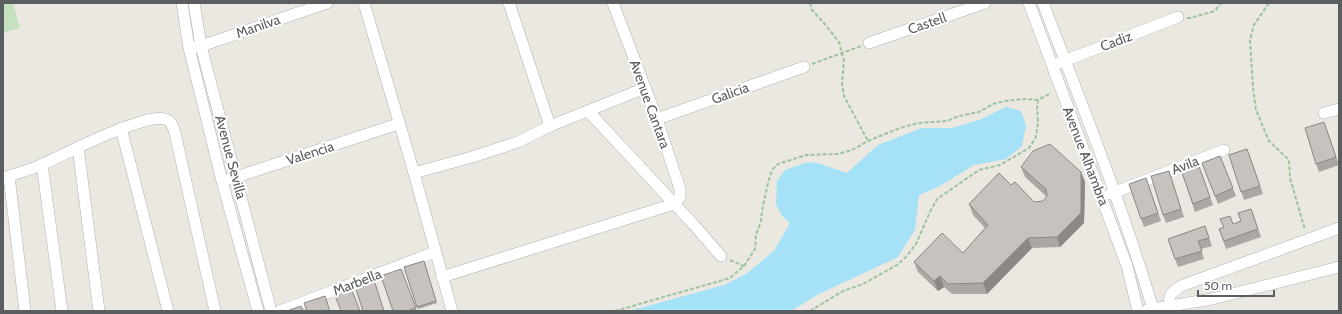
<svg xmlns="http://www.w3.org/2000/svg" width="1342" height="314" viewBox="0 0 1342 314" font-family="Cabin,sans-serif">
  <rect width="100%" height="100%" fill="#ebe7e1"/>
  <path fill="#c5e1bf" d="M3,3H13L20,28L3,33Z"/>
  <path fill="#a5e2f7" d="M1006,107L1021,111L1026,125L1022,146L1006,159L974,165L940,186L919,195L915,230L898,257L819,294L791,311H629L724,285L746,274L774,251L790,223L782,216L776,204L777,181L785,170L808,162L818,163L847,173L878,145L922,128H952L979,120Z"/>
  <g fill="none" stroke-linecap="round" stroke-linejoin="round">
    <g stroke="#afb3b6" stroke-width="12">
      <g id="minor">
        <path d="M182,3L189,48L222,181L258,311"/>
        <path d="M194,3L201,46L271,311"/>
        <path d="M364,3L414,173L452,311"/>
        <path d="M509,3L550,126"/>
        <path d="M613,3L657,119L680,189V197L674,204"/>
        <path d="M1029,3L1127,266L1138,311"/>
        <path d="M1043,3C1082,104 1122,205 1153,309"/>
        <path d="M869,43L985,3"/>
        <path d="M194,47L201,46L327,3"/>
        <path d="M1059,63L1178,17"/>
        <path d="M588,111L694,225L721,256"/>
        <path d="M1324,113L1339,109"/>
        <path d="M657,119L804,67"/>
        <path d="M121,128L168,311"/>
        <path d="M78,147L99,311"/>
        <path d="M42,164L62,311"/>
        <path d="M414,173L472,157L518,142L550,126L645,88"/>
        <path d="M9,176L25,311"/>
        <path d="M3,178C16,174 29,170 41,165C72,151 102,134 135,124C144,121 154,117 165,119C172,121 173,127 175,133L215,311"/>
        <path d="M230,179L398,124"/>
        <path d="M1110,194L1224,150"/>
        <path d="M442,277L674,204"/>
        <path d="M1170,307C1168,294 1171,293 1181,286L1339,228"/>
        <path d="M1147,310L1212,299L1339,267"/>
        <path d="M280,311L435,252"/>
      </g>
    </g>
    <g stroke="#9bc49f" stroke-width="2" stroke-dasharray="4 2" stroke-linecap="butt">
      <path d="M810,3L812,10L824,23L839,42L844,61L842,83L844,96L868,141"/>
      <path d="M1269,3L1254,25L1250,40L1253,88L1256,110L1269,141L1289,160L1290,178L1305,230"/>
      <path d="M1187,18H1190L1215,11L1221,3"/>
      <path d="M812,64L861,46"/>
      <path d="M730,260L744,266"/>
      <path d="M615,311L730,278L744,266L755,249L756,235L761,221L762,211L768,183L772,170L778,164L806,155L838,154L852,150L870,140L900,128L918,123L947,121L959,116L979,112L993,104L1005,101L1025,99L1038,100"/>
      <path d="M810,311L843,291L863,284L897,265L906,257L916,244L930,212L937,199L979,170L1000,165L1029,148L1036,137L1038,121L1037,109L1038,100L1051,93"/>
    </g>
    <use href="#minor" stroke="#fff" stroke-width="11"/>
  </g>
  <g fill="#aba7a3">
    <path d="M1327,130L1339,165L1319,172L1316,164Z"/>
    <path d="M1247,149L1263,194L1244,200L1229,155Z"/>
    <path d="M1220,156L1236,196L1218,204L1202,163Z"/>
    <path d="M1197,161L1213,205L1195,212L1180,167Z"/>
    <path d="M1021,167L1081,172L1085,182L1084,223L1060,247L1032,248L987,294H952L944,287L938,291L918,272L914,262L963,253L985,228L973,215L969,204L1011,185L1034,202L1043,201L1047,197L1025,177Z"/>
    <path d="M1169,171L1184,217L1166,223L1163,215Z"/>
    <path d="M1146,178L1161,221L1144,227L1129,184Z"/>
    <path d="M1251,209L1261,237L1226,249L1219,229L1241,221Z"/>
    <path d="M1205,226L1212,246L1201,249L1204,259L1178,267L1168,239Z"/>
    <path d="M424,261L437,303L418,309L404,267Z"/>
    <path d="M401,269L417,311H393Z"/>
  </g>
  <g fill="#8b8885">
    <path d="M1081,172L1085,182L1084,223L1060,247L1057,237Z"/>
    <path d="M1028,238L1032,248L987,294L983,283Z"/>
    <path d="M940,276L944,287L938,291L934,281Z"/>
  </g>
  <g fill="#c7c2be" stroke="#8b8885">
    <path d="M1324,122L1336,157L1316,164L1305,128Z"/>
    <path d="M1050,144L1081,172V213L1057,237L1028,238L983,283L948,284L940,276L934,281L914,262L942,233L963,253L988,225L969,204L999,173L1011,185L1015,182L1034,202L1043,201L1047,196L1046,189L1021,167L1033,151Z"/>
    <path d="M1247,149L1260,186L1241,192L1229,155Z"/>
    <path d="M1220,156L1233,188L1215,196L1202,163Z"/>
    <path d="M1197,161L1210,197L1193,204L1180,167Z"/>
    <path d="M1169,171L1181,209L1163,215L1151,176Z"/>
    <path d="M1146,178L1158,213L1141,219L1129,184Z"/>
    <path d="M1251,209L1258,229L1224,241L1219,229L1224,227L1220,219L1230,216L1233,224L1241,221L1238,213Z"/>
    <path d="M1205,226L1209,238L1198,241L1202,251L1175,259L1168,239Z"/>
    <path d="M424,261L436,301L417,307L404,267Z"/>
    <path d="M401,269L416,308L407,311H393L381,276Z"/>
    <path d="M374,280L384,311H363L355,286Z"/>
    <path d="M350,286L360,311H341L334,293Z"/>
    <path d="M325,296L330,311H307L304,303Z"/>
    <path d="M301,306L303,311H287Z"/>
  </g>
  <g text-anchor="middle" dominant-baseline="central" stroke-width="4" stroke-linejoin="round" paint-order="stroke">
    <g font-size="14" fill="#5a5e61" stroke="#fff">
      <text transform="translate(927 23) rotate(-19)">Castell</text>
      <text transform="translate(258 26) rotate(-19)">Manilva</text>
      <text transform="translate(1116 41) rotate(-21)">Cadiz</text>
      <text transform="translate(730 93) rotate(-20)">Galicia</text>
      <text transform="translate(650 104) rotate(70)">Avenue Cantara</text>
      <text transform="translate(310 153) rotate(-18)">Valencia</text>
      <text transform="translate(1086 156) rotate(69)">Avenue Alhambra</text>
      <text transform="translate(231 157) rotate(75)">Avenue Sevilla</text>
      <text transform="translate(1185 165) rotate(-21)">Avila</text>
      <text transform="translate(357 282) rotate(-21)">Marbella</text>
    </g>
  </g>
  <rect width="1342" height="314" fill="none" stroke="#5a5e61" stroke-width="8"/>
  <path d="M1198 290v6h76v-6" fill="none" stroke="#5a5e61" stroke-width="2"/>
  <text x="1204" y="290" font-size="12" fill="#5a5e61" stroke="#ffffff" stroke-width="3" paint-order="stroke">50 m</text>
</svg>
